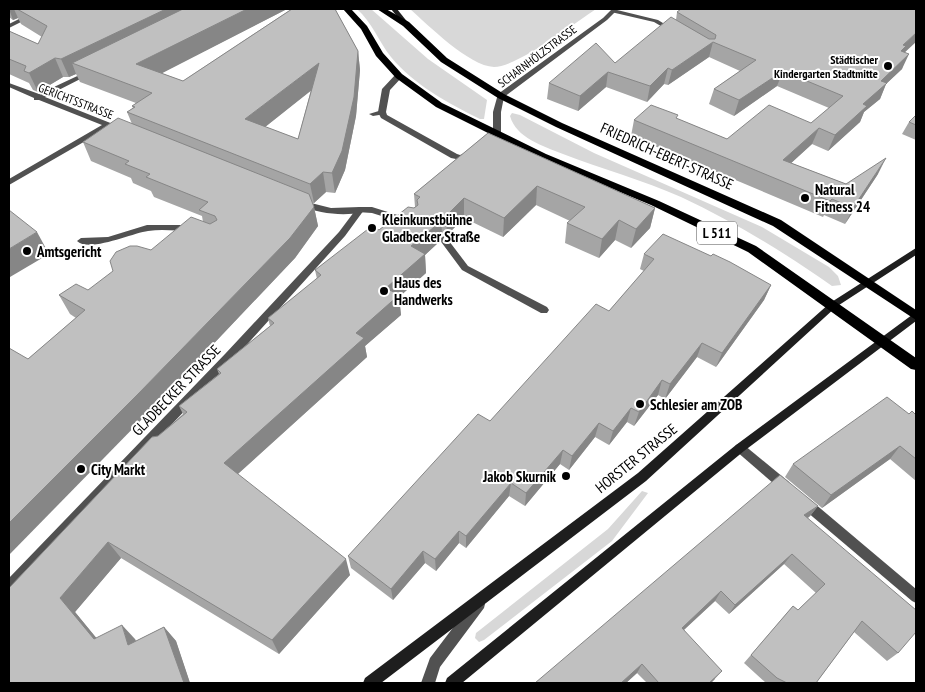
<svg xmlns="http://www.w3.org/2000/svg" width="925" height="692" viewBox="0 0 925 692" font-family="'PT Sans Narrow',sans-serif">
  <rect width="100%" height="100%" fill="#fff"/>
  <g fill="#d8d8d8">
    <path d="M357,9H371L428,59L487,100L484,119H480C448,103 414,85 391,57C379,42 372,22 357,9Z"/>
    <path d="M410,9H596C575,23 517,67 494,67C469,66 428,25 410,9Z"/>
    <path d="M512,113L520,115L594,153L762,227L829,267L838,276L841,285L832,286C784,252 734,222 681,197C643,180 602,169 563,154C543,146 516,138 510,116Z"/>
    <path d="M642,491L648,493L612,541L484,640L479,642L475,638L476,633L608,529Z"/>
  </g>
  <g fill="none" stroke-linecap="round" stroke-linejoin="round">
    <g fill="#515151" fill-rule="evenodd">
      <path d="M39,9H47L9,28V24Z"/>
      <path d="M613,9L658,20L676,31L671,32L654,22L611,12V10Z"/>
      <path d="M360,207H372L410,219L411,221L407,224L372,213L357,212V208Z"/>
      <path d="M147,225H191L195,228L191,231C177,231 162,229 148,231C132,233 89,253 77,241L81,238L108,237Z"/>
      <path d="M443,236L446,237L468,266L547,307L549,310L547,313H541L462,270L439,239Z"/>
      <path d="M740,443L744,445L789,482L791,486L789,490L785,491L781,490L736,451L734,448L736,445Z"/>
      <path d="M804,497L808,498L916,589V603L912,601L800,506L798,502L800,498Z"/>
      <path d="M479,598L484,600L485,604L484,608L440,667L435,683H421L430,658L474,600Z"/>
    </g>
    <g fill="#515151" fill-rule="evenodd">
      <path d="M382,110L386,112L385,114L373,116L369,114Z"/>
      <path d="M360,207L364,210L345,236L233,360L13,591L9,593V578L225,354L339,232L357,208Z"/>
    </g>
    <g fill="#515151" fill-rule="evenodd">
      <path d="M612,9H618L607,20L504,97L501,112V134L492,140H486V136L493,133V112L498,94L603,18Z"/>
      <path d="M88,71L94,72L45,97L123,128V132H117L108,128L9,185V179L102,125L39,100H34V98L9,87V83L39,94Z"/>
      <path d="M396,74L403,76L390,90L386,112L387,115L457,154L460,155L469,151H472V155L461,160L451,158L381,118L378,112L382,89Z"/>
      <path d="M303,201L331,208L360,207L364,210L363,212C342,217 320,213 300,206L299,204Z"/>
    </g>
    <g fill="#1e1e1e" fill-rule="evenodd">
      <path d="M391,9H397L409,24L408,25H404Z"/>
      <path d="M916,248V255L836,307L646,481L381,683H363L365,678L638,473L830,303Z"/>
      <path d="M916,312V321L744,451L462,683H445L447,678L736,445Z"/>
    </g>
    <g fill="#000" fill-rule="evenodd">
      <path d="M343,9H351L367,26L383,53L402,74L442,103L546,154L659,201L756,246L916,358V370L911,369L748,252L651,205L538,158L436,107L396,78L376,56L361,29Z"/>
      <path d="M377,9H386L409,22L447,58L504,94L562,123L781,220L916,310V320L773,226L556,127L498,98L441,62L403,26Z"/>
    </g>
  </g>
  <g fill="#a5a5a5" fill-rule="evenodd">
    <path d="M9,9H287L161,73L183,81L290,10V9H335L358,51L360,70L356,116L345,170L335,193L326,192L314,203H313L318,226L295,258L148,413L28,359L76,318L70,314L59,295L88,290L151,250L203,222L202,216L154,197L151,191L133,183L131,178L91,161L83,142L132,124L127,112L133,108L132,106L136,103L80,82L76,74L69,77H63L38,92L33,90L29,83L9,74V31L38,44L42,37L21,24L18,18L13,20L9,17ZM311,90L298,139L265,127Z"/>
    <path d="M677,12L905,52L902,69L886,84L880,99L864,112L860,122L828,151L812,144L791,163L846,184L878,174L845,224L824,215L823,217L631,136L634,120L678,119L727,139L811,123L829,108L777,86L734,116L709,104L714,89L740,71L709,57L668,85L664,84L647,102L606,87L578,111L547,99L549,83L615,63L676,20Z"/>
    <path d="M916,115V140L902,134L909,122Z"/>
    <path d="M488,133L655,208L650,228L631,248L615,240L599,258L565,243L567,223L570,221L536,205L503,237L464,218L447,235L442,234L439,237V242L425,255L426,273L399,297L401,315L365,346L367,357L238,474L350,575L279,654L121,558L75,612L96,638L135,639L136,641L164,627L176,641L190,683H9L158,436L183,414L179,406L219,374L217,369L270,326L268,318L317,279L315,270L415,207L414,194Z"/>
    <path d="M644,254L771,285L764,300L716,367L697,357L665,399L658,395L634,426L627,422L609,445L595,437L569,470L560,464L525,506L509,496L466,548L459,543L436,571L425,563L393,600L351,568L348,556L490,421L609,311L644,271L640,269Z"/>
    <path d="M909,414L916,415V481L890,459L822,508L785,477L793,464Z"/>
    <path d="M818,506L810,516L808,518L898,653L887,661L854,632L816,683H766L744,663L793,606L798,610L816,593L784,564L729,614L715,601L684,630L715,679L711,683H647L637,673L626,683H535Z"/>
  </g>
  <g fill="#868686">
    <path d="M9,9H14L18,18L13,20Z"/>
    <path d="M166,9H209L72,63L76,74L69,77L61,59Z"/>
    <path d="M247,9H287L143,83L136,64Z"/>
    <path d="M916,33V42L902,55L899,61L903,45Z"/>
    <path d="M713,42L709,57L668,85L672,70Z"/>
    <path d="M358,51L360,70L356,116L345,170L335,193L332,173Z"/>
    <path d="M909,54L902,69L886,84L880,99L864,112L860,122L828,151L835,135L863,104L881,81Z"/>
    <path d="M55,58L63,77L38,92L29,73Z"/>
    <path d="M319,63L322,82L250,139L245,119Z"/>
    <path d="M668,68L664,84L647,102L650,86Z"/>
    <path d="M783,71L777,86L734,116L739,100Z"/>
    <path d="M608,72L606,87L578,111L580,96Z"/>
    <path d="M819,128L812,144L777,176L783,160Z"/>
    <path d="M886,158L878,174L845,224L853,208Z"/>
    <path d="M323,172L326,192L314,203L310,184Z"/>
    <path d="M537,186L536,205L503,237L504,218Z"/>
    <path d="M464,198V218L447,235L446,216Z"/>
    <path d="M832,199L823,217L830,201Z"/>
    <path d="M314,207L318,226L295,258L148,413L9,555V523Z"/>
    <path d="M655,208L650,228L631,248L636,229Z"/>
    <path d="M441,215L442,234L439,237V242L425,255L426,273L399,297L401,315L365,346L367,357L231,480L224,463L356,333L386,288L411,246L437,218Z"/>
    <path d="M619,220L615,240L599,258L602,239Z"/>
    <path d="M37,232L49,254L10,277L9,274V249Z"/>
    <path d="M771,285L764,300L716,367L722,353Z"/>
    <path d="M702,343L697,357L665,399L670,384Z"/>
    <path d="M662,380L658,395L634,426L639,412Z"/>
    <path d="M631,408L627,422L609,445L613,431Z"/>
    <path d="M599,423L595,437L569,470L572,456Z"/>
    <path d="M900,446L890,459L822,508L831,495Z"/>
    <path d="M563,450L560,464L525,506L526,493Z"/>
    <path d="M511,483L509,496L466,548V536Z"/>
    <path d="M818,506L810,516L797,526L804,515Z"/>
    <path d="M459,531V543L436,571L435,559Z"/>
    <path d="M108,542L121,558L75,612L108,652L94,639L60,598Z"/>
    <path d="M423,551L425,563L393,600L391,589Z"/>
    <path d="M792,554L784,564L729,614L735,605Z"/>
    <path d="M346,559L350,575L279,654L272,640Z"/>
    <path d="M721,591L715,601L676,637L682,628Z"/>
    <path d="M122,625L135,639L141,659L128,645Z"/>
    <path d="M164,627L176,641L190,683H184Z"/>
    <path d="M642,664L637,673L626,683H621Z"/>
    <path d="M722,671L711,683H709Z"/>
  </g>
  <g fill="#c0c0c0" stroke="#868686" fill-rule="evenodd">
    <path d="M17,9H166L61,59L55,58L29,73L24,71L26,66L9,59V31L38,44L47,26Z"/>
    <path d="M183,9H247L136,64L183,81L292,9H335L358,51L354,97L342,151L332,173L323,172L310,184L127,112L135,107L132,106L152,93L72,63ZM319,63L298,139L245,119Z"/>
    <path d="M681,9H916V33L903,45L906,46L901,51L909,54L881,81L887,83L863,104L867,106L835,135L819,128L783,160L846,184L886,158L853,208L832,199L830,201L634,120L651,105L678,115L676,118L727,139L769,105L811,123L843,96L783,71L739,100L714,89L756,60L713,42L672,70L668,68L650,86L608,72L580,96L549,83L596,43L615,63L671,17L709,39H715L716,35L677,12Z"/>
    <path d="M916,115V125L909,122Z"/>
    <path d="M118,118L309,194L314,207L290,238L138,394L9,523V348L28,359L85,310L59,295L76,284L88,290L113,271L110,261L116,252L130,246H137L151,250L191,217L210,224L217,220L215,216L199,210L208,202L146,177L150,174L125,164L129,161L83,142Z"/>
    <path d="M488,133L655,208L636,229L619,220L602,239L567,223L585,207L537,186L504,218L464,198L446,216L441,215L437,218L439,223L411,246L425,254L386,288L399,295L356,333L364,338L224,463L346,559L272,640L108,542L60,598L94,639L122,625L128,645L164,627L184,683H9V588L152,437L158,436L187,412L179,406L221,373L217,369L274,323L268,318L321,275L315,270L372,226L379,230L408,207L414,208L418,205L417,200L420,197L414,194Z"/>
    <path d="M9,210L37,232L9,249Z"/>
    <path d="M663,234L711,256L713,254L730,262L771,285L722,353L702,343L670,384L662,380L639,412L631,408L613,431L599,423L572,456L563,450L526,493L511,483L466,536L459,531L435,559L423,551L391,589L348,556L478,414L490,421L596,304L609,311L654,259L644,254Z"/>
    <path d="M887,397L909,414L912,411L916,415V459L900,446L831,495L793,464Z"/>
    <path d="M780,475L818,506L804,515L916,610V632L898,653L862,621L816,683H787L777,678L751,655L793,606L798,610L825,584L792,554L735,605L721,591L682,628L722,671L709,683H659L642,664L621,683H535Z"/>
  </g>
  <g fill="#000" stroke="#fff" stroke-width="2">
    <circle cx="888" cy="66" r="5"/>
    <circle cx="805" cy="198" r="5"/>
    <circle cx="372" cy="228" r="5"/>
    <circle cx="27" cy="251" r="5"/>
    <circle cx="384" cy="291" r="5"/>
    <circle cx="640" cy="404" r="5"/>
    <circle cx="81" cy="469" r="5"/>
    <circle cx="566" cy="476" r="5"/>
  </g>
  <g text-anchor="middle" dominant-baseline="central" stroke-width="4" stroke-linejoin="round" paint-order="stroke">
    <g font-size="12" fill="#000" stroke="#fff">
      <text transform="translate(537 56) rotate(-37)">SCHARNHÖLZSTRASSE</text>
      <text transform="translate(76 101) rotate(21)">GERICHTSSTRASSE</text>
    </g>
    <g font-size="12" font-weight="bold" fill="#000" stroke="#fff" text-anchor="end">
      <text x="878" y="59">Städtischer<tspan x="878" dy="14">Kindergarten Stadtmitte</tspan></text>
    </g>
    <rect fill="#fff" stroke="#4c4c4c" stroke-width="1" x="697" y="221.5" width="40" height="23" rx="4"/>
    <g font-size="14" font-weight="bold" fill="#000">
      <text x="717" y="233">L 511</text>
    </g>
    <g font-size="15" fill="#000" stroke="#fff">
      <text transform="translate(667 156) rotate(24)">FRIEDRICH-EBERT-STRASSE</text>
      <text transform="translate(176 390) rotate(-46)">GLADBECKER STRASSE</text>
      <text transform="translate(636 458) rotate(-39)">HORSTER STRASSE</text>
    </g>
    <g font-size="15" font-weight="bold" fill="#000" stroke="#fff" text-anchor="start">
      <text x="815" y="189">Natural<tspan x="815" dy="17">Fitness 24</tspan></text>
      <text x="382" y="219">Kleinkunstbühne<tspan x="382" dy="17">Gladbecker Straße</tspan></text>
      <text x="37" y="251">Amtsgericht</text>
      <text x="394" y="282">Haus des<tspan x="394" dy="17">Handwerks</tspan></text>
      <text x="650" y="404">Schlesier am ZOB</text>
      <text x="91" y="469">City Markt</text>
      <text x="556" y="476" text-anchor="end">Jakob Skurnik</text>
    </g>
  </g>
  <rect width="925" height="692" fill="none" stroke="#000000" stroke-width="20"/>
</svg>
